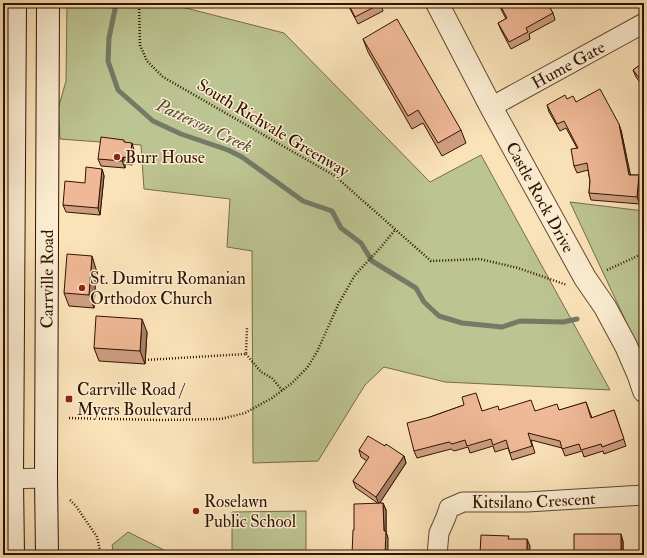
<svg xmlns="http://www.w3.org/2000/svg" width="647" height="558" viewBox="0 0 647 558" font-family="'IM FELL Double Pica',serif">
  <rect width="100%" height="100%" fill="#fbe3b9"/>
  <filter id="stains"><feTurbulence type="fractalNoise" baseFrequency=".005" numOctaves="4"/><feColorMatrix values="0 0 0 0 .2 0 0 0 0 .09 0 0 0 0 .02 0 0 0 .5 -.17"/></filter>
  <radialGradient id="worn" r=".72"><stop offset=".6" stop-color="#630" stop-opacity="0"/><stop offset="1" stop-color="#630" stop-opacity=".3"/></radialGradient>
  <g fill="#bcc491" stroke="#766c48">
    <path d="M67,3H166L284,33L430,182L481,155L610,390L445,382L384,367L365,385L318,461L253,463L252,251L227,247L230,199L144,189L141,145L60,139L58,109L66,81Z"/>
    <path d="M570,202L644,211V360Z"/>
    <path d="M306,511V555H232V512Z"/>
    <path d="M128,532L164,550L163,555H114L112,545Z"/>
  </g>
  <g fill="none" stroke-linecap="round" stroke-linejoin="round">
    <path stroke="#747a65" stroke-width="5" d="M115,3V9L109,38L108,61L118,90L153,121L181,134L228,150L242,157L303,201L332,211L341,228L361,243L372,261L416,288L424,302L439,316L462,323L502,327L520,321L563,322L577,319"/>
    <g stroke="#64472e" stroke-width="21">
      <g id="minor">
        <path id="s1" d="M491,107L644,23"/>
        <path d="M3,479L46,478"/>
        <path id="s2" d="M437,555L439,533L446,517L449,508L463,502H527L644,495"/>
      </g>
    </g>
    <g stroke="#64472e" stroke-width="24">
      <g id="tertiary">
        <path id="s3" d="M437,3L491,107L585,278L605,307L626,346L639,376L644,391"/>
      </g>
    </g>
    <g stroke="#311300" stroke-width="24">
      <g id="secondary">
        <path d="M13,555L12,479L15,3"/>
        <path id="s4" d="M47,555L46,478L48,3"/>
      </g>
    </g>
    <g stroke="#311300" stroke-width="2.5" stroke-dasharray="1 2" stroke-linecap="butt">
      <path d="M139,3L140,45L147,61L163,77L335,176L431,261L480,259L518,268L567,285"/>
      <path d="M607,270L644,253"/>
      <path d="M246,354L261,372L272,378L282,390"/>
      <path d="M145,360L246,354L247,328"/>
      <path d="M69,418L161,420L221,419L245,413L272,398L292,383L307,368L317,352L338,305L355,275L381,247L395,230"/>
      <path d="M70,500L76,506L97,537L101,555"/>
    </g>
    <use href="#minor" stroke="#fcedd2" stroke-width="19"/>
    <use href="#tertiary" stroke="#fcedd2" stroke-width="22"/>
    <use href="#secondary" stroke="#fcedd2" stroke-width="22"/>
  </g>
  <g fill="#ce9e81" stroke="#311300">
    <path d="M347,3H380L383,11L358,24Z"/>
    <path d="M498,3H547L553,13L555,20L529,34L530,39L511,49L501,30L498,23L506,19Z"/>
    <path d="M363,39L461,130L466,143L442,156L423,123L412,129L368,52Z"/>
    <path d="M644,62V88L636,77L633,70Z"/>
    <path d="M567,99L576,102L621,130L630,175H639L641,182L640,204L591,200L589,193L590,181L588,170L577,173L574,166L577,148L566,128L560,131L549,112L547,105Z"/>
    <path d="M125,142L134,150L132,165L125,164V168L101,166L98,159Z"/>
    <path d="M102,169L104,176L100,215L66,212L63,205L85,183Z"/>
    <path d="M96,269L94,308L69,306L64,293Z"/>
    <path d="M147,332L145,364L99,361L94,348Z"/>
    <path d="M478,400L482,411L500,410L535,411L560,410L586,402L592,418L614,410L626,446L604,454L603,451L584,457L582,451L565,456L562,448L531,440L535,453L512,460L508,448L495,452L493,446L470,453L468,447L454,451L451,449L417,458L414,451L430,417L464,405Z"/>
    <path d="M385,446L404,456L406,463L379,504L383,503L386,510V532L388,538L354,530L379,504L356,488L353,481L367,461L361,457L359,450Z"/>
    <path d="M623,541V555H567Z"/>
  </g>
  <g fill="#a78169" stroke="#311300">
    <path d="M619,124L621,130L632,182L629,175Z"/>
    <path d="M132,143L134,150L132,165L130,158Z"/>
    <path d="M123,157L125,164V168L122,161Z"/>
    <path d="M102,169L104,176L100,215L98,208Z"/>
    <path d="M639,175L641,182L640,204L637,197Z"/>
    <path d="M92,256L96,269L94,308L89,295Z"/>
    <path d="M142,319L147,332L145,364L140,351Z"/>
    <path d="M404,456L406,463L379,504L376,497Z"/>
    <path d="M383,503L386,510V532L388,538V555H385L384,531Z"/>
    <path d="M621,534L623,541V555H621Z"/>
    <path d="M527,539L530,546V555H527Z"/>
  </g>
  <g fill="#efb896" stroke="#311300">
    <path d="M348,3H380V4L355,17Z"/>
    <path d="M499,3H547L553,13L526,28L528,32L509,42L498,23L507,18Z"/>
    <path d="M397,19L461,130L438,143L418,110L408,116L363,39Z"/>
    <path d="M644,62V84L633,70Z"/>
    <path d="M600,89L619,124L629,175H639L637,197L589,193L590,181L587,163L574,166L571,149L578,148L564,121L557,124L547,105L565,95L567,99L573,96L576,102Z"/>
    <path d="M101,137L124,140V142L132,143L130,158L123,157L122,161L98,159Z"/>
    <path d="M86,167L102,169L98,208L63,205L65,181L85,183Z"/>
    <path d="M67,254L92,256L89,295L64,293Z"/>
    <path d="M96,316L142,319L140,351L94,348Z"/>
    <path d="M476,393L482,411L498,406L499,410L531,400L535,411L557,404L559,410L586,402L591,418L614,410L624,439L602,447L601,444L581,450L579,444L562,449L560,441L528,433L532,446L510,453L506,440L493,445L491,439L467,446L465,440L452,444L449,442L414,451L407,423L430,417L464,405L462,397Z"/>
    <path d="M368,436L385,446L386,444L404,456L376,497L353,481L369,457L359,450Z"/>
    <path d="M383,503L384,531H386L385,555H352L353,530H354V504Z"/>
    <path d="M574,534H621V553H616V555H567V553H574Z"/>
    <path d="M481,535L509,536L508,539H527V555H483V554H480Z"/>
  </g>
  <g fill="#8f2418" stroke="#fcedd2" stroke-width="1.5">
    <circle cx="117" cy="157" r="4"/>
    <circle cx="82" cy="288" r="4"/>
    <rect x="65" y="395" width="8" height="8" rx="2"/>
    <circle cx="196" cy="511" r="4"/>
  </g>
  <g text-anchor="middle" dominant-baseline="central" stroke-width="3" stroke-linejoin="round" paint-order="stroke">
    <g font-size="17" fill="#311300" stroke="#fcedd2">
      <text stroke="none"><textPath href="#s1" startOffset="88">Hume Gate</textPath></text>
      <text transform="translate(273 128) rotate(31)">South Richvale Greenway</text>
      <text stroke="none"><textPath href="#s3" startOffset="220">Castle Rock Drive</textPath></text>
      <text stroke="none"><textPath href="#s4" startOffset="276">Carrville Road</textPath></text>
      <text stroke="none"><textPath href="#s2" startOffset="135">Kitsilano Crescent</textPath></text>
    </g>
    <g font-size="17" fill="#311300" stroke="#fcedd2" text-anchor="start">
      <text x="125" y="157">Burr House</text>
      <text x="90" y="278">St. Dumitru Romanian<tspan x="90" dy="20">Orthodox Church</tspan></text>
      <text x="77" y="389">Carrville Road /<tspan x="77" dy="20">Myers Boulevard</tspan></text>
      <text x="204" y="501">Roselawn<tspan x="204" dy="20">Public School</tspan></text>
    </g>
    <g font-size="18" font-style="italic" fill="#584f3b" stroke="#fcedd2">
      <text transform="translate(204 126) rotate(25)">Patterson Creek</text>
    </g>
  </g>
  <rect width="647" height="558" fill="none" stroke="#fbe3b9" stroke-width="16"/>
  <rect x="4" y="4" width="639" height="550" fill="none" stroke="#311300" stroke-width="2"/>
  <rect x="8" y="8" width="631" height="542" fill="none" stroke="#311300"/>
  <rect width="100%" height="100%" filter="url(#stains)"/>
  <rect width="100%" height="100%" fill="url(#worn)"/>
</svg>
